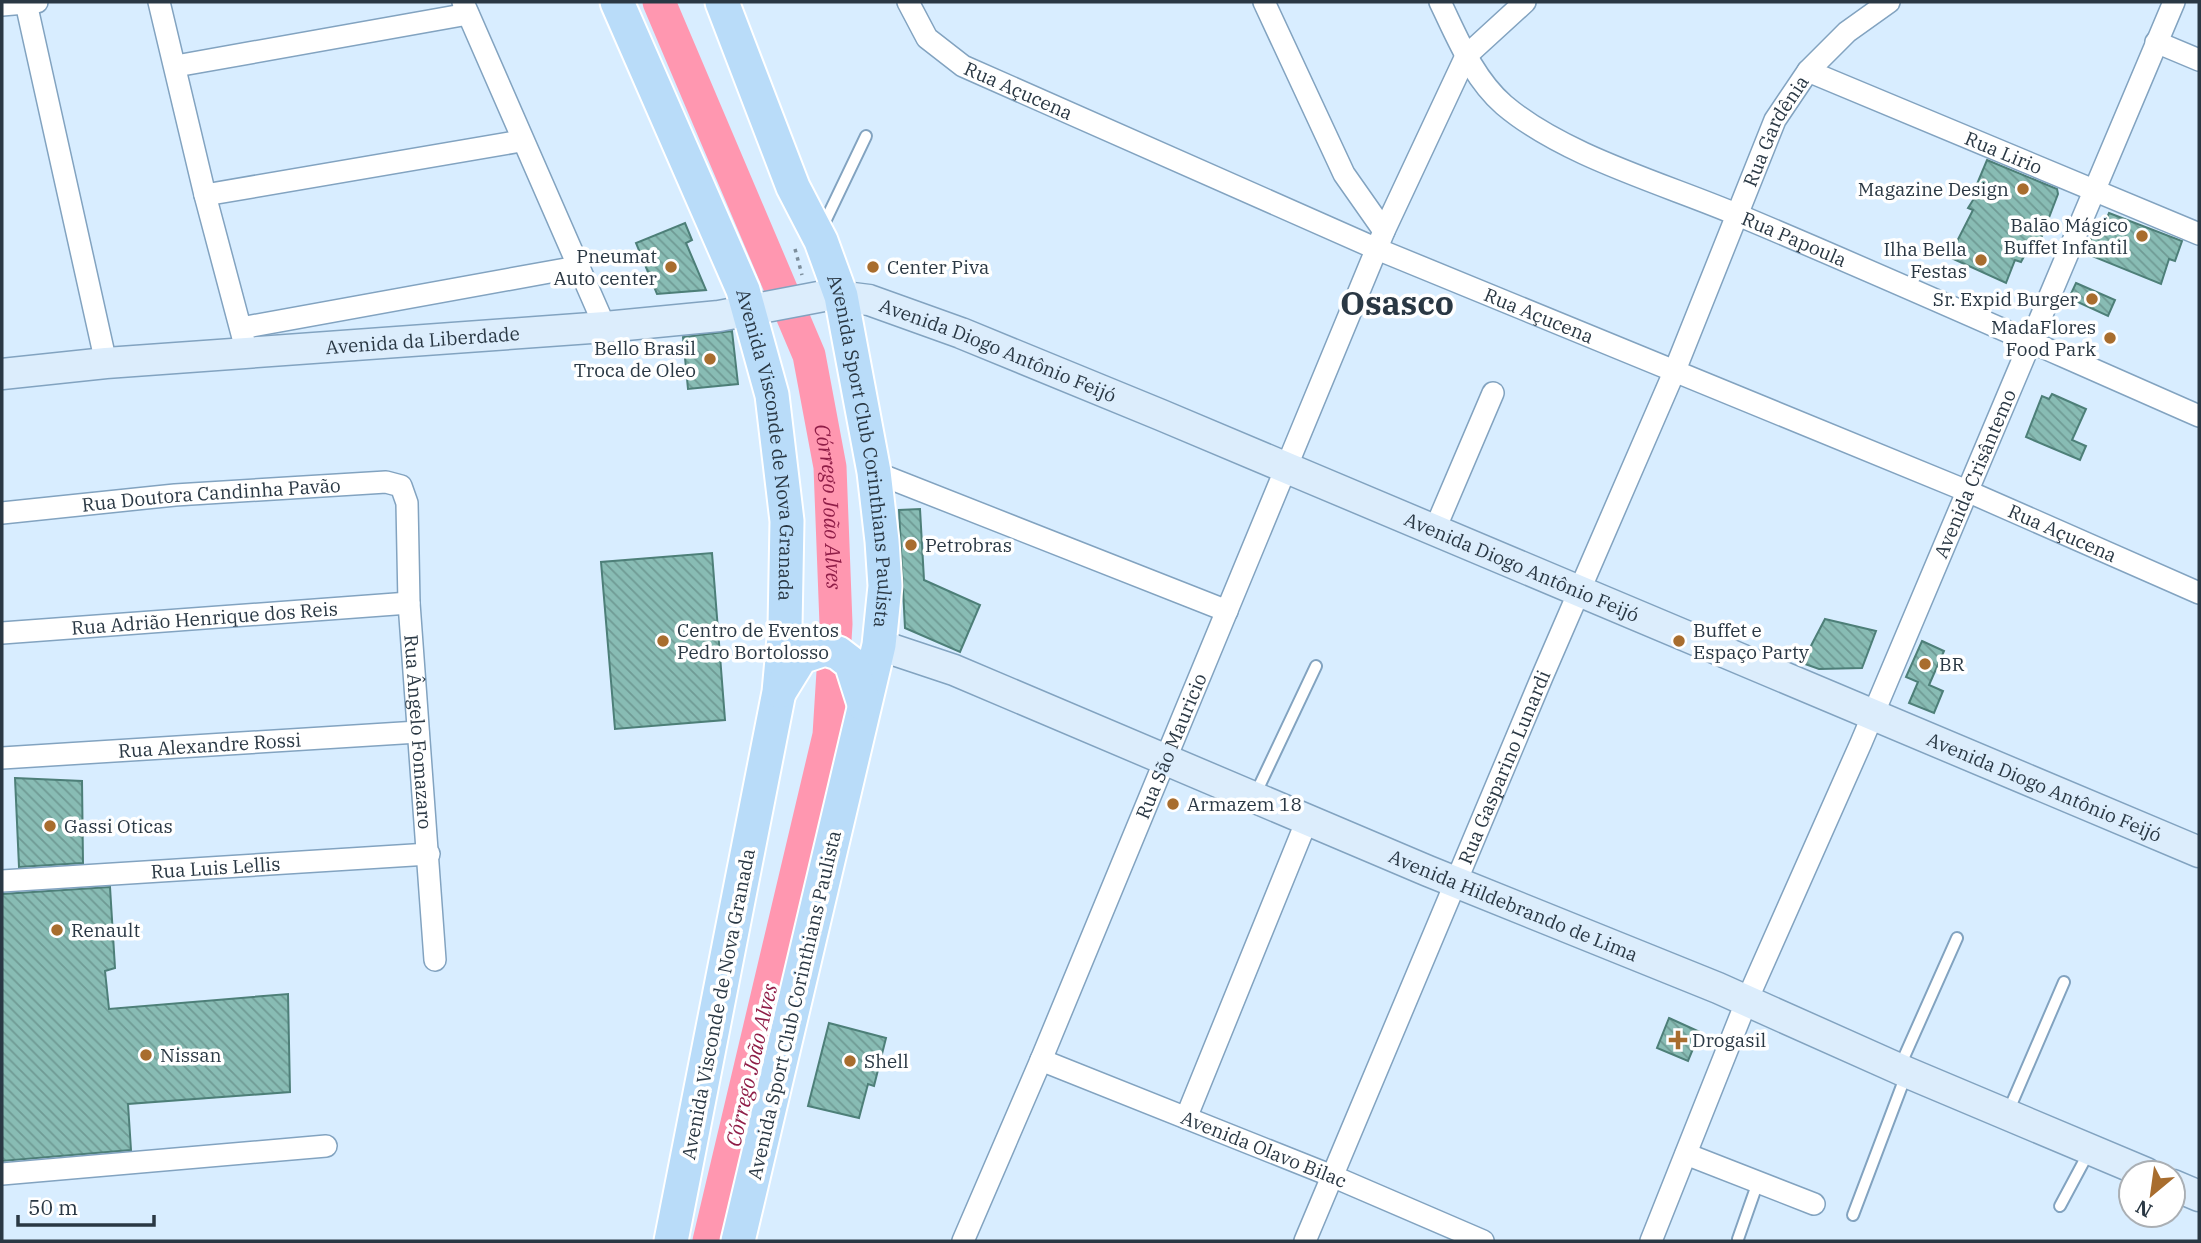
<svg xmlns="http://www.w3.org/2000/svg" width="2201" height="1243" viewBox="0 0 2201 1243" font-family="'IBM Plex Serif',serif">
  <defs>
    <pattern id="building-back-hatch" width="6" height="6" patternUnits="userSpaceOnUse" patternTransform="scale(1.75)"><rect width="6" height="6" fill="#88bcb4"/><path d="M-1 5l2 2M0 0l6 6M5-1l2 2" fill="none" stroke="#6f9a94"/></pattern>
  </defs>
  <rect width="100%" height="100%" fill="#d8edff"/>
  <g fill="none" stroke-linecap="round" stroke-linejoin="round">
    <path stroke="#ff97b0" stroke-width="33" id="s1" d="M659,2L809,355L830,467L836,624L829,735L709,1241"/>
  </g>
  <g fill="url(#building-back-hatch)" stroke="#4d7f78" stroke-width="2">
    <path d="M1987,160L2057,189L2058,194L2040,241L2034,238L2021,262L2015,260L2006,283L1949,257L1973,210L1968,208L1982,186L1977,184Z"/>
    <path d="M2109,213L2182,241L2175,261L2169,259L2161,284L2087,254L2093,231L2100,234Z"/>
    <path d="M685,223L692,240L686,243L706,290L657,294L636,243Z"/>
    <path d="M2076,283L2115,300L2108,316L2069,298Z"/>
    <path d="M732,331L738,384L688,389L683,337Z"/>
    <path d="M2052,394L2086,409L2072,440L2086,446L2080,460L2026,437L2042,396L2049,399Z"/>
    <path d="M920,509L924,580L980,605L960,652L905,628L899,510Z"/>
    <path d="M712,553L725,720L615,729L601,562Z"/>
    <path d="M1825,619L1876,631L1862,668L1819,669L1802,663Z"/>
    <path d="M1922,641L1944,651L1929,685L1943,691L1934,713L1909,703L1918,682L1906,677Z"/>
    <path d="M15,778L82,781L83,863L19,867Z"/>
    <path d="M110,887L115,968L105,971L109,1009L288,994L290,1092L128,1104L131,1150L2,1161V894Z"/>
    <path d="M1669,1018L1700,1032L1688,1061L1657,1048Z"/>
    <path d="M829,1023L886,1038L874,1086L868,1084L859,1118L808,1106Z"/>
  </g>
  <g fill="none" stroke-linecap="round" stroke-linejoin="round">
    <g stroke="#82a3c0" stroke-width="14">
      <g id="lane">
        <path d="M821,230L866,136"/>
        <path d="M1255,795L1316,666"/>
        <path d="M1900,1066L1957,938"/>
        <path d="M2008,1112L2064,982"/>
        <path d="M2060,1206L2090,1150"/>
        <path d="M1853,1215L1906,1075"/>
        <path d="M1738,1239L1758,1182"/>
      </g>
    </g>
    <g stroke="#82a3c0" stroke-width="24">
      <g id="street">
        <path d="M159,2L205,195L247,353"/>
        <path d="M463,2L605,327"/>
        <path id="s2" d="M908,2L927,38L963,66L1377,249L1967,491L2199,593"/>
        <path d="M1264,2L1344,174L1384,231"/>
        <path id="s3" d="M1440,2C1457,37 1473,78 1504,105C1564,156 1665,184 1738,215C1893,280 2046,349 2199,416"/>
        <path d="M26,3L106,363"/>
        <path d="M2,5L37,2"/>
        <path d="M2156,42L2199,60"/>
        <path d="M176,66L468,14"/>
        <path id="s4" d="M1808,71L2199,234"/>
        <path d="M205,195L521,141"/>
        <path d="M241,328L577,267"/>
        <path d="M874,472L1227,611"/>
        <path id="s5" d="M2,513L175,495L386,482L401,486L407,503L409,603L435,960"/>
        <path d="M1435,529L1493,393"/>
        <path id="s6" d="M2,633L409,603"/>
        <path id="s7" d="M2,758L418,732"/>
        <path id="s8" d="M2,881L429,854"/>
        <path id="s9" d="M1041,1060L1332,1176L1483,1241"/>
        <path d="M1186,1118L1307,820"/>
        <path d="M1686,1154L1814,1204"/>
        <path d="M2,1174L326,1146"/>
        <path id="s10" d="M963,1241L1041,1060L1384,231L1466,56L1525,2"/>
        <path id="s11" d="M1305,1241L1542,677L1675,370L1775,120L1808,71L1847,32L1889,2"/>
        <path id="s12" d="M1651,1241L1747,1000L1861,743L2174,2"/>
      </g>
    </g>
    <g stroke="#82a3c0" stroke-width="33">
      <g id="secondary">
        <path id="s13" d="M2,374L106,363L605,327L719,316L829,295L869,300L961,333L1161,415L2199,852"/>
        <path id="s14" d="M879,645L954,670L1428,871L1718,988L1906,1072L2146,1173"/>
        <path d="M2173,1185L2199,1196"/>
      </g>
    </g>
    <g stroke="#fff" stroke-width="37">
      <g id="primary">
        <path id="s15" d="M617,2L743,290L772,395L787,521L785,627L779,692L671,1241"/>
        <path id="s16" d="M722,2L793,187L821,241L841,296L874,472L882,541L885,586L879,645L738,1241"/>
        <path d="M780,691L801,657L825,649L838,653L851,663L864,704"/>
      </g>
    </g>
    <path stroke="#7d8f9d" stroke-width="3.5" stroke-dasharray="3.5 5" stroke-linecap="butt" d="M795,249L802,275"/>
    <use href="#lane" stroke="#fff" stroke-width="10"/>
    <use href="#street" stroke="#fff" stroke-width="21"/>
    <use href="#secondary" stroke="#dcedfc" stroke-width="30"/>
    <use href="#primary" stroke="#b9dcf9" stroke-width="33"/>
  </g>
  <g fill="#a86d2e" stroke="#fff" stroke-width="2.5">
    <circle cx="2023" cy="189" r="7"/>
    <circle cx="2142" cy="236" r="7"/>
    <circle cx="1981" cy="260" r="7"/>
    <circle cx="671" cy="267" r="7"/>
    <circle cx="873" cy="267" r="7"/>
    <circle cx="2092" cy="299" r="7"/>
    <circle cx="2110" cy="338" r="7"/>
    <circle cx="710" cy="359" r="7"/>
    <circle cx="911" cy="545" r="7"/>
    <circle cx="663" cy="641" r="7"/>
    <circle cx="1679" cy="641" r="7"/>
    <circle cx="1925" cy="664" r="7"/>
    <circle cx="1173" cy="804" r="7"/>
    <circle cx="50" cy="826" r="7"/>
    <circle cx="57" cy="930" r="7"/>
    <path d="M1674.5 1029.5h7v7h7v7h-7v7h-7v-7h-7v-7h7z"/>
    <circle cx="146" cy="1055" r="7"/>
    <circle cx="850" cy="1061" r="7"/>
  </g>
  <g text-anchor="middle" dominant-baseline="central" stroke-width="7" stroke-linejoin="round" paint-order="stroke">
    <g font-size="19" fill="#2a3844" stroke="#fff">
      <text stroke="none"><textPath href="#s2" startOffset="147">Rua Açucena</textPath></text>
      <text stroke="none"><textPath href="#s11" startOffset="1206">Rua Gardênia</textPath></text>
      <text stroke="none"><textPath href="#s4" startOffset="212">Rua Lirio</textPath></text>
      <text stroke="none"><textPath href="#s3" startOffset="443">Rua Papoula</textPath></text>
      <text stroke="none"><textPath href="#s2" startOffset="714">Rua Açucena</textPath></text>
      <text stroke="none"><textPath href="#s13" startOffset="422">Avenida da Liberdade</textPath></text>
      <text stroke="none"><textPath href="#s13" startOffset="1010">Avenida Diogo Antônio Feijó</textPath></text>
      <text stroke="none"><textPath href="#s15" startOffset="472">Avenida Visconde de Nova Granada</textPath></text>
      <text stroke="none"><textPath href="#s16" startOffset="474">Avenida Sport Club Corinthians Paulista</textPath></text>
      <text stroke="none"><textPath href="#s12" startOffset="833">Avenida Crisântemo</textPath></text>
      <text stroke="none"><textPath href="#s5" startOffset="210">Rua Doutora Candinha Pavão</textPath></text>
      <text stroke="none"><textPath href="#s2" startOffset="1281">Rua Açucena</textPath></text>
      <text stroke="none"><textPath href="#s13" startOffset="1577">Avenida Diogo Antônio Feijó</textPath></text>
      <text stroke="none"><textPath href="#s6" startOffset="203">Rua Adrião Henrique dos Reis</textPath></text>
      <text stroke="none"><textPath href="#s5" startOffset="648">Rua Ângelo Fomazaro</textPath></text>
      <text stroke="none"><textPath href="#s7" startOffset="208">Rua Alexandre Rossi</textPath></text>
      <text stroke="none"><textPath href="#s10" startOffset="537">Rua São Mauricio</textPath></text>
      <text stroke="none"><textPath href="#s11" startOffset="514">Rua Gasparino Lunardi</textPath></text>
      <text stroke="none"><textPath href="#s13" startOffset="2144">Avenida Diogo Antônio Feijó</textPath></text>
      <text stroke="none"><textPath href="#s8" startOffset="214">Rua Luis Lellis</textPath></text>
      <text stroke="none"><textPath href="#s14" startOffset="686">Avenida Hildebrando de Lima</textPath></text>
      <text transform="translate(718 1004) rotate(-79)">Avenida Visconde de Nova Granada</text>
      <text transform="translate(794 1005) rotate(-77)">Avenida Sport Club Corinthians Paulista</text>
      <text stroke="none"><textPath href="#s9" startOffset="240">Avenida Olavo Bilac</textPath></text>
    </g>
    <g font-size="19" fill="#2a3844" stroke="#fff" text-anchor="start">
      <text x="2009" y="189" text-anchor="end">Magazine Design</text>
      <text x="2128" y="225" text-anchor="end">Balão Mágico<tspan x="2128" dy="22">Buffet Infantil</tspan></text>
      <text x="1967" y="249" text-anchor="end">Ilha Bella<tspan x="1967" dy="22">Festas</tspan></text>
      <text x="657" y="256" text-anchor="end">Pneumat<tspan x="657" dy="22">Auto center</tspan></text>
      <text x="887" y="267">Center Piva</text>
      <text x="2078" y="299" text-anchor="end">Sr. Expid Burger</text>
      <text x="2096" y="327" text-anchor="end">MadaFlores<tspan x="2096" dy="22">Food Park</tspan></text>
      <text x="696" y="348" text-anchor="end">Bello Brasil<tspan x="696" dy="22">Troca de Oleo</tspan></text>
      <text x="925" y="545">Petrobras</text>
      <text x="677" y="630">Centro de Eventos<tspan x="677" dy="22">Pedro Bortolosso</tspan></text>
      <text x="1693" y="630">Buffet e<tspan x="1693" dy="22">Espaço Party</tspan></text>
      <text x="1939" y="664">BR</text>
      <text x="1187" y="804">Armazem 18</text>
      <text x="64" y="826">Gassi Oticas</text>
      <text x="71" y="930">Renault</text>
      <text x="1692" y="1040">Drogasil</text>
      <text x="160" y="1055">Nissan</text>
      <text x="864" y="1061">Shell</text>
    </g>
    <g font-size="21" font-style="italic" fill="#8f1d47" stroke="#fff">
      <text stroke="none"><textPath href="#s1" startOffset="537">Córrego João Alves</textPath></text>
      <text transform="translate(751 1065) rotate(-77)">Córrego João Alves</text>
    </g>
    <g font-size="33" font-weight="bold" fill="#2a3844" stroke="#fff">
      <text x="1397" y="302">Osasco</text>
    </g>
  </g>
  <rect width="2201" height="1243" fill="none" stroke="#2a3844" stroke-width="7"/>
  <g transform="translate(2152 1194) rotate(209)"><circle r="33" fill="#ffffff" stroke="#aaafb4" stroke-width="2"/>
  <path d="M0-5L12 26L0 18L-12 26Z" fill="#a86d2e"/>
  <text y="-10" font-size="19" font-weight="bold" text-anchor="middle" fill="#2a3844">N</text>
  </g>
  <path d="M18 1215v10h136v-10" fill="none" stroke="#2a3844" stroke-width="3.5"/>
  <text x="28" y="1215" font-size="21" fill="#2a3844" stroke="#ffffff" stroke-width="5" paint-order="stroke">50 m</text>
</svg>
